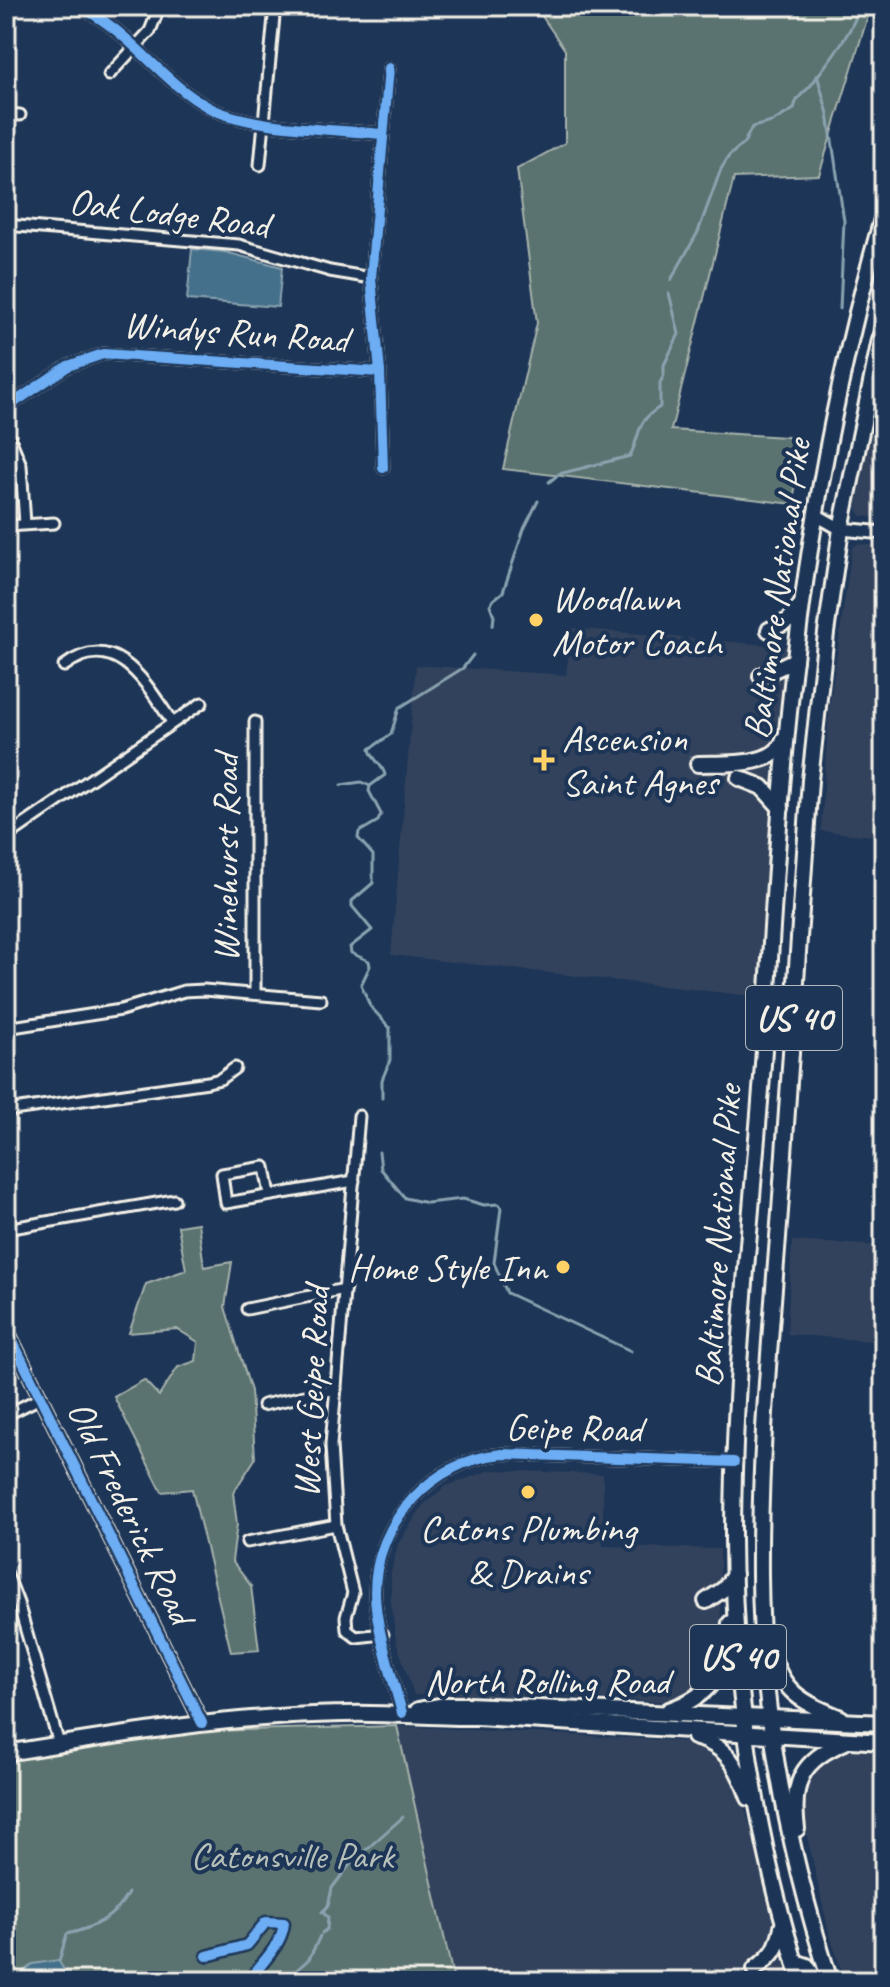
<svg xmlns="http://www.w3.org/2000/svg" width="890" height="1987" viewBox="0 0 890 1987" font-family="Caveat,sans-serif">
  <rect width="100%" height="100%" fill="#1d3557"/>
  <filter id="ink" filterUnits="userSpaceOnUse"><feTurbulence type="fractalNoise" baseFrequency=".0125" numOctaves="2"/><feDisplacementMap in="SourceGraphic" scale="16" xChannelSelector="R" yChannelSelector="G"/><feConvolveMatrix kernelMatrix="1 2 1 2 8 2 1 2 1" color-interpolation-filters="sRGB"/></filter>
  <g filter="url(#ink)">
    <g fill="#30425c">
      <path d="M884,360V518L861,516L856,507Z"/>
      <path d="M857,544L884,546V907L877,906L883,837L821,831L829,709L852,548Z"/>
      <path d="M572,628L789,647L760,997L391,955L416,665L566,675Z"/>
      <path d="M792,1241L884,1246V1342L787,1334Z"/>
      <path d="M491,1470L603,1474V1546L720,1549L721,1647L714,1670L705,1682L681,1698L667,1702L532,1696L414,1695L396,1641L391,1603V1573L398,1544L423,1505L446,1486Z"/>
      <path d="M397,1726L667,1740L694,1743L710,1750L730,1767L739,1787L793,1981H454Z"/>
      <path d="M853,1749L884,1750V1981H845L829,1933L802,1814L804,1795L817,1767L836,1752Z"/>
    </g>
    <g fill="#5a736f" stroke="#a7b2ac" stroke-width="2">
      <path d="M535,6H871L819,175L734,178L671,430L801,438L793,504L503,469L537,323L517,169L565,143V50Z"/>
      <path d="M198,1223L204,1267L232,1262L225,1307L251,1391L255,1459L233,1493L237,1524L232,1561L251,1586L259,1650L231,1652L192,1489L162,1492L114,1397L144,1380L159,1396L178,1367L196,1361L198,1342L177,1329L129,1333L146,1284L186,1270L178,1226Z"/>
      <path d="M397,1726L454,1981H6V1757L175,1732Z"/>
    </g>
    <g fill="#456f8b" stroke="#8ba3b0" stroke-width="2">
      <path d="M192,249L225,252L282,267L278,307L187,300Z"/>
      <path d="M58,1960L71,1981H11L33,1964Z"/>
    </g>
    <g fill="none" stroke-linecap="round" stroke-linejoin="round">
      <g stroke="#8ba3b0" stroke-width="3">
        <path d="M817,75L828,114L844,221L840,309"/>
        <path d="M671,280L698,232L721,169L729,156L744,143L752,127L772,122L794,109C796,96 804,94 812,84C830,58 850,37 860,6"/>
        <path d="M549,482L559,474L630,456C642,432 635,422 660,407V383L664,375V365L679,334L669,293"/>
        <path d="M493,625L494,616L490,605L493,600L503,592L524,529L538,501"/>
        <path d="M341,785L361,782L370,786"/>
        <path d="M382,1098V1080L390,1060V1028L370,1006L361,985L370,966L369,961L351,953L350,947L372,930L352,906V901L373,883V855L358,838L359,832L378,821L381,814L369,791L370,786L385,775C383,764 371,759 370,749L391,734L399,708L463,668L473,655"/>
        <path d="M379,1152L381,1169L405,1198L427,1203L463,1199L484,1205L499,1204L501,1208L494,1263L507,1293L631,1351"/>
        <path d="M322,1933L327,1929L328,1917L322,1912L328,1906L332,1888L351,1863L403,1817"/>
        <path d="M59,1961L67,1934C93,1928 115,1918 128,1893"/>
        <path d="M291,1981L292,1974L309,1959L320,1936"/>
      </g>
      <g stroke="#f4f1e8" stroke-width="15">
        <g id="minor">
          <path d="M78,6C131,31 159,80 208,107C248,129 335,129 382,134"/>
          <path d="M109,75L150,31L160,6"/>
          <path d="M6,114L20,115"/>
          <path d="M260,165L275,6"/>
          <path d="M6,225L239,245L330,271L371,278"/>
          <path d="M6,408L68,366L103,354L380,372"/>
          <path d="M6,429L21,465L25,524"/>
          <path d="M383,468L380,372L371,278L389,68"/>
          <path d="M6,526L54,523"/>
          <path d="M64,666C116,627 147,685 172,722"/>
          <path d="M255,722V994"/>
          <path d="M6,837L202,703"/>
          <path d="M6,1028L121,1010L184,991L204,990L321,1000"/>
          <path d="M6,1111L208,1082L220,1079L235,1068"/>
          <path d="M359,1116L331,1445L336,1525L353,1593L346,1617L347,1630L356,1637L383,1634"/>
          <path d="M270,1195L265,1167L222,1174L226,1203L354,1181"/>
          <path d="M6,1229L174,1200"/>
          <path d="M247,1309L345,1289"/>
          <path d="M263,1405L336,1389"/>
          <path d="M6,1415L42,1397"/>
          <path d="M247,1542L336,1525"/>
          <path d="M6,1572L18,1603L59,1744"/>
          <path d="M402,1713C393,1678 375,1627 375,1592C375,1522 433,1460 502,1454L734,1462"/>
        </g>
      </g>
      <g stroke="#f4f1e8" stroke-width="17">
        <g id="tertiary">
          <path d="M816,515L841,529L884,533"/>
          <path d="M6,1328L202,1723"/>
        </g>
      </g>
      <g stroke="#f4f1e8" stroke-width="20">
        <g id="primary">
          <path d="M769,630L788,621L802,604"/>
          <path d="M761,676L795,660"/>
          <path d="M698,764C722,763 777,768 784,739"/>
          <path d="M739,778L762,787L781,808"/>
          <path d="M706,1601L724,1589L734,1575"/>
          <path d="M771,1651C782,1693 802,1702 841,1718"/>
          <path d="M418,1710L444,1705H468L884,1723"/>
          <path d="M669,1710C718,1693 723,1670 730,1623"/>
          <path d="M694,1737C727,1745 738,1767 749,1798"/>
          <path d="M6,1753C117,1735 229,1716 342,1714C387,1712 431,1718 477,1717L884,1742"/>
          <path d="M797,1829C791,1783 801,1760 845,1742"/>
          <path d="M795,1962L807,1966L816,1981"/>
          <path d="M755,1969C774,1954 777,1950 782,1927"/>
          <path d="M801,1981C755,1839 734,1688 733,1539C733,1381 751,1221 763,1064C773,924 779,782 797,643C815,498 843,352 884,212"/>
          <path d="M830,1981C788,1850 761,1713 760,1575C759,1453 771,1332 780,1211C790,1067 800,924 810,780L826,633L841,529L884,320"/>
        </g>
      </g>
      <use href="#minor" stroke="#1d3557" stroke-width="9"/>
      <use href="#tertiary" stroke="#1d3557" stroke-width="11"/>
      <use href="#primary" stroke="#1d3557" stroke-width="14"/>
      <g stroke="#1d3557" stroke-width="15">
        <g id="cycleway">
          <path d="M78,6C131,31 159,80 208,107C248,129 335,129 382,134"/>
          <path d="M6,408L68,366L103,354L380,372"/>
          <path d="M383,468L380,372L371,278L389,68"/>
          <path d="M6,1328L202,1723"/>
          <path d="M402,1713C393,1678 375,1627 375,1592C375,1522 433,1460 502,1454L734,1462"/>
          <path d="M207,1956L247,1945L266,1922L284,1923C282,1946 261,1962 249,1981"/>
        </g>
      </g>
      <use href="#cycleway" stroke="#6dadf4" stroke-width="10"/>
    </g>
  </g>
  <g fill="#ffd166" stroke="#1d3557" stroke-width="3">
    <circle cx="536" cy="620" r="8"/>
    <path d="M540 748h8v8h8v8h-8v8h-8v-8h-8v-8h8z"/>
    <circle cx="563" cy="1267" r="8"/>
    <circle cx="528" cy="1492" r="8"/>
  </g>
  <g text-anchor="middle" dominant-baseline="central" stroke-width="8" stroke-linejoin="round" paint-order="stroke">
    <g fill="#1d3557" stroke="#b4b9bc" stroke-width="2">
      <rect x="746" y="986" width="96" height="64" rx="6"/>
      <rect x="690" y="1625" width="96" height="64" rx="6"/>
    </g>
    <g font-size="36" font-weight="bold" fill="#f4f1e8">
      <text x="794" y="1018">US 40</text>
      <text x="738" y="1657">US 40</text>
    </g>
    <g font-size="38" fill="#f4f1e8" stroke="#1d3557">
      <text transform="translate(169 213) rotate(7)">Oak Lodge Road</text>
      <text transform="translate(236 332) rotate(4)">Windys Run Road</text>
      <text transform="translate(777 589) rotate(-82)">Baltimore National Pike</text>
      <text transform="translate(225 858) rotate(-90)">Winehurst Road</text>
      <text transform="translate(718 1236) rotate(-86)">Baltimore National Pike</text>
      <text transform="translate(311 1392) rotate(-87)">West Geipe Road</text>
      <text transform="translate(574 1428) rotate(1)">Geipe Road</text>
      <text transform="translate(131 1512) rotate(64)">Old Frederick Road</text>
      <text x="547" y="1681">North Rolling Road</text>
    </g>
    <g font-size="38" fill="#f4f1e8" stroke="#1d3557" text-anchor="start">
      <text x="552" y="598">Woodlawn<tspan x="552" dy="44">Motor Coach</tspan></text>
      <text x="562" y="738">Ascension<tspan x="562" dy="44">Saint Agnes</tspan></text>
      <text x="547" y="1267" text-anchor="end">Home Style Inn</text>
      <text x="528" y="1528" text-anchor="middle">Catons Plumbing<tspan x="528" dy="44">&amp; Drains</tspan></text>
    </g>
    <g font-size="38" fill="#b6bfb8" stroke="#1d3557">
      <text x="292" y="1855">Catonsville Park</text>
    </g>
  </g>
  <rect width="890" height="1987" fill="none" stroke="#1d3557" stroke-width="32"/>
  <rect x="16" y="16" width="858" height="1955" fill="none" stroke="#f4f1e8" stroke-width="3" filter="url(#ink)"/>
</svg>
